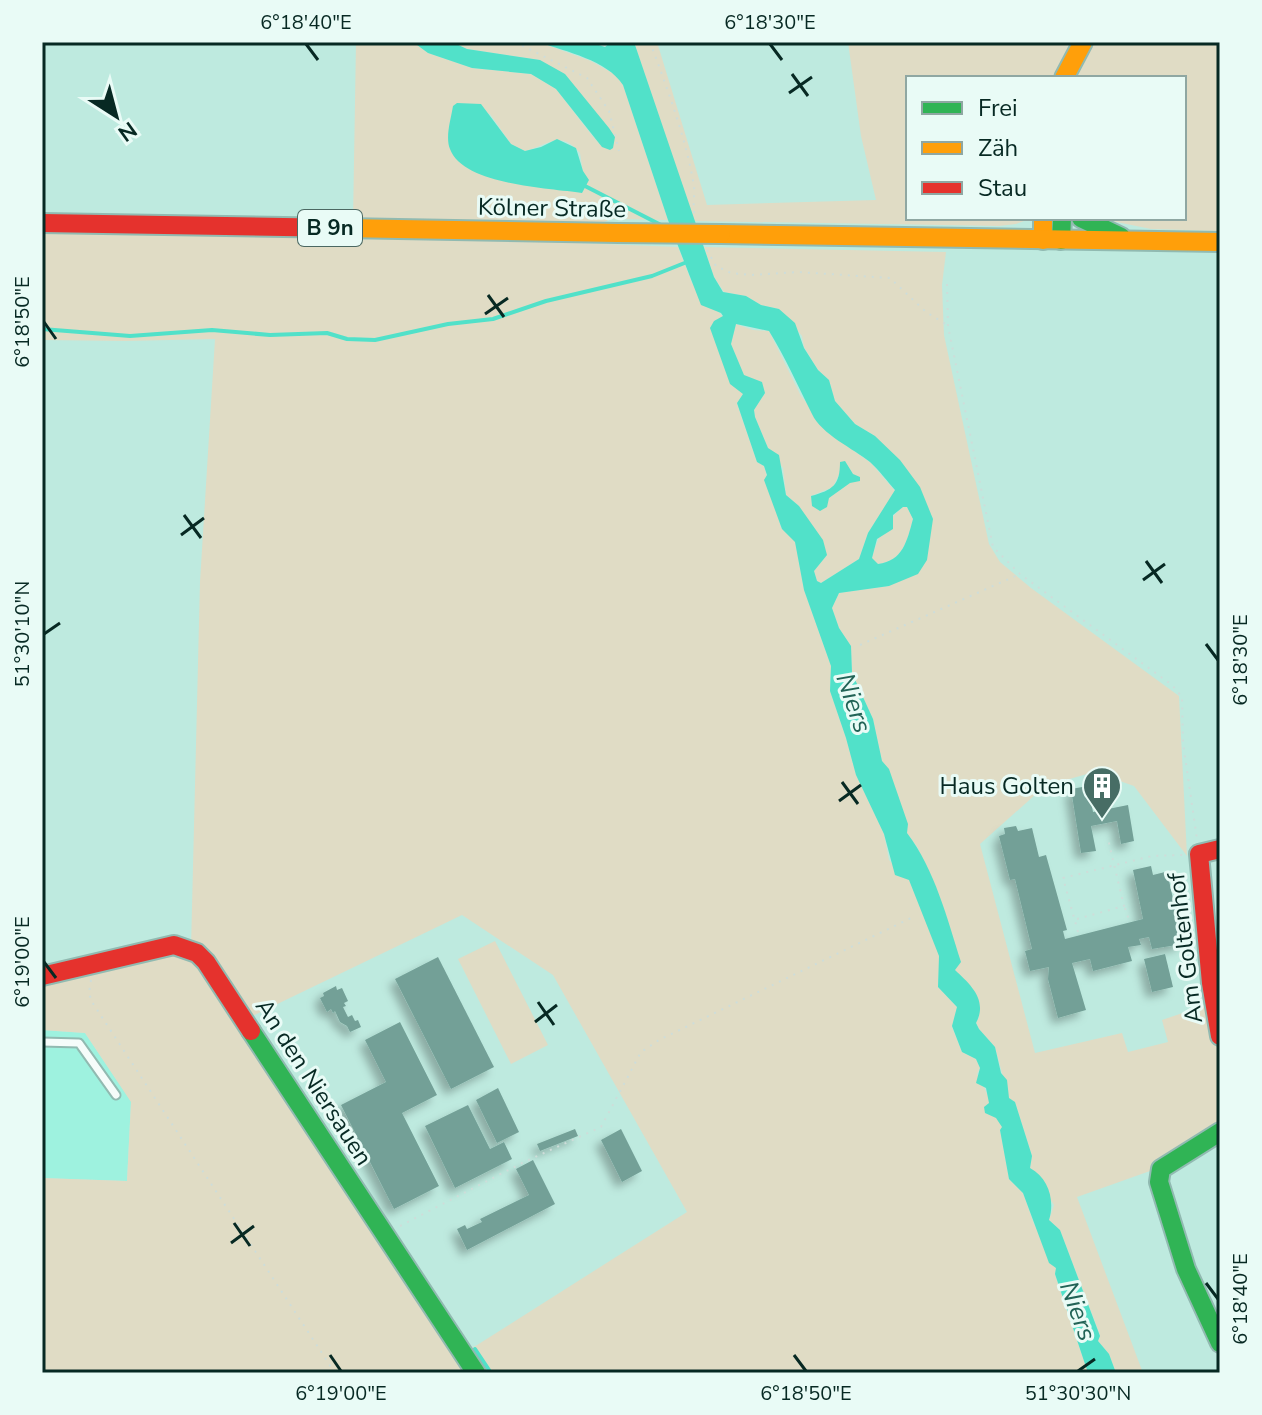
<svg xmlns="http://www.w3.org/2000/svg" width="1262" height="1415" viewBox="0 0 1262 1415" font-family="'Nunito Sans',sans-serif">
  <defs>
    <filter id="shadow"><feDropShadow dx="-6" dy="6" stdDeviation="4" flood-color="#0004"/></filter>
  </defs>
  <rect width="100%" height="100%" fill="#beeadf"/>
  <path fill="#9ef2df" d="M42,1030L85,1033L131,1101L127,1181L42,1178Z"/>
  <g fill="#e0dcc5" fill-rule="evenodd">
    <path d="M356,42H413L428,53L472,68L531,74L556,89L601,147L540,60L467,49L452,42H539L591,61L616,75L623,85L668,220L612,219L599,224L353,221ZM453,106L490,114L511,144L525,151C549,145 560,129 580,153L585,186L582,193Z"/>
    <path d="M634,42H657L707,205L876,200L861,136L848,42H1073L1055,78H908V218H1032L1016,224L999,226L694,221Z"/>
    <path d="M1095,42H1220V231L1151,229L1097,218H1184V78H1074L1083,58Z"/>
    <path d="M42,231L377,235L678,247L692,283L723,317L714,321L743,394L737,404L757,462L764,466L781,528L795,541L804,590L831,666L830,691L846,738L856,775L884,834L889,860L909,880L940,956L938,987L957,1007L952,1027L962,1052L976,1059L980,1068L977,1074C988,1091 991,1110 1003,1128L1000,1130L1009,1179L1023,1193L1034,1224L1056,1268L1055,1275L1088,1373H42V1178L127,1181L131,1102L85,1033L42,1030V983L191,948L200,582L215,339L125,341L42,340ZM462,915L553,975L687,1212L466,1352L236,1024Z"/>
    <path d="M704,247L946,252L942,285L944,335L989,544L1000,562L1031,588L1179,696L1187,856L1134,786L1094,772L1045,786L980,844L1035,1053L1122,1033L1128,1052L1168,1042L1162,1020L1215,1002L1220,1034V1134L1150,1171L1077,1197L1143,1373H1116L1109,1354L1098,1341L1100,1335L1060,1230L1049,1220L1054,1205L1030,1169L1032,1156L1015,1102L1009,1099L995,1047L979,1029L976,1022L979,1018L955,970L918,848L907,833L889,770L882,761L873,719L852,673L851,646L839,628L832,608L839,593L889,586L933,518L875,436L855,424L835,401L829,380L818,370L804,347L802,336L779,309L761,305L746,296L724,292L714,277Z"/>
    <path d="M736,324L753,330L769,331L801,396L833,436L871,463L895,491L868,533L859,559L821,583L817,581L814,571L827,555L799,506L786,495L783,468L768,448L755,417L754,410L765,393L744,376L731,344ZM845,462L853,474C846,492 829,498 811,496L833,487Z"/>
    <path d="M903,507H907L913,519C907,541 903,561 878,564L872,559C877,537 886,521 903,507Z"/>
    <path d="M495,941L548,1045L511,1064L458,959Z"/>
  </g>
  <g fill="#51e1c9" fill-rule="evenodd">
    <path d="M413,42H452L467,49L540,60L565,74L609,128L615,137L613,148L610,150L602,147L556,89L531,74L472,68L428,53Z"/>
    <path d="M539,42H590L605,47L611,42H634L714,277L723,292L746,296L761,305L779,309L795,323L804,348L818,370L829,380L835,401L855,424L875,436L900,460L920,487L933,519L927,560L918,574L889,586L839,593L832,608L839,628L851,646L852,673L873,719L882,761L889,769L908,824L907,833C935,870 947,918 961,962L955,970C971,985 988,1000 976,1023L979,1029L995,1047L1001,1073L1007,1080L1009,1098L1015,1102L1032,1156L1030,1168C1049,1178 1055,1201 1049,1220L1060,1230L1100,1336L1098,1341L1109,1354L1116,1373H1088L1055,1274L1056,1268L1049,1263L1023,1193L1009,1179L1000,1130L1002,1127L996,1118L985,1113L984,1107L989,1103L986,1088L976,1083L980,1068L976,1059L962,1052L952,1026L957,1007L938,987L939,956L909,880L895,875L884,834L856,775L846,738L830,691L831,666L804,590L795,542L782,529L764,480L767,475L764,466L757,462L737,403L743,394L730,384L710,328L714,321L723,316L721,313L701,305L668,220L623,85C607,60 566,52 539,42ZM736,324L769,331C785,357 799,388 812,414C821,434 854,449 870,462C879,470 887,481 895,490L868,533L859,559L821,583L817,581L814,571L827,555L823,540L799,506L786,495L779,455L768,448L755,417L754,410L765,393L762,382L744,375L731,344ZM903,507H907L913,519C907,541 903,561 878,564L872,558L877,539L893,529V515Z"/>
    <path d="M457,103L481,104L511,144L525,151L541,147L557,139L576,148L583,171L589,180L582,193C549,188 463,185 450,149C445,137 451,119 453,106Z"/>
    <path d="M845,461L853,474L860,477V481L850,483L829,498L827,507L820,511L812,506L811,496C833,490 840,485 840,462Z"/>
  </g>
  <g fill="none" stroke-linecap="round" stroke-linejoin="round">
    <g stroke="#51e1c9" stroke-width="4">
      <path d="M585,186L661,225"/>
      <path d="M42,329L130,336L212,330L270,335L327,333L347,339L375,340L448,324L493,319L546,301L652,276L687,262"/>
      <path d="M475,1349L491,1373"/>
    </g>
  </g>
  <g fill="#73a097" filter="url(#shadow)">
    <path d="M1088,786L1093,812L1128,805L1134,841L1121,844L1117,821L1091,826L1096,851L1081,853L1071,789Z"/>
    <path d="M1016,826L1018,831L1032,828L1039,857L1046,855L1067,930L1063,931L1065,939L1143,919L1133,870L1151,866L1153,875L1165,872L1168,876L1183,944L1152,949L1149,937L1139,939L1141,945L1128,947L1132,961L1093,971L1090,959L1072,963L1086,1010L1058,1018L1048,979L1049,967L1030,971L1025,951L1032,949L1015,879L1010,880L999,836L1005,834L1004,828Z"/>
    <path d="M1165,954L1173,987L1152,992L1144,959Z"/>
    <path d="M438,957L494,1067L451,1089L395,979Z"/>
    <path d="M336,986L337,990L342,988L348,1001L344,1003L346,1006L343,1007L348,1017L352,1015L355,1021L358,1020L361,1027L350,1032L347,1026L340,1022L335,1011L333,1013L331,1009L327,1012L320,998L324,996L323,993Z"/>
    <path d="M400,1022L437,1095L402,1113L439,1186L394,1209L341,1105L386,1082L365,1040Z"/>
    <path d="M498,1088L519,1132L497,1143L476,1100Z"/>
    <path d="M468,1105L490,1149L504,1142L512,1159L455,1188L425,1126Z"/>
    <path d="M575,1129L578,1136L540,1151L537,1144Z"/>
    <path d="M621,1129L642,1171L622,1182L601,1140Z"/>
    <path d="M533,1160L555,1204L467,1250L457,1229L465,1225L467,1229L482,1222L480,1219L529,1195L516,1169Z"/>
  </g>
  <g fill="none" stroke-linecap="round" stroke-linejoin="round">
    <g stroke="#91bab1" stroke-width="11">
      <path id="lane" d="M42,1042L79,1043L116,1095"/>
    </g>
    <g stroke="#91bab1" stroke-width="22">
      <g id="fast">
        <path d="M1081,218L1121,237"/>
        <path d="M1061,240L1062,218"/>
        <path d="M251,1031L476,1373"/>
        <path d="M1220,1132L1161,1169L1159,1182L1186,1269L1220,1343"/>
      </g>
    </g>
    <g stroke="#91bab1" stroke-width="22">
      <g id="slow">
        <path d="M1064,78L1083,42"/>
        <path d="M1043,218V240"/>
        <path d="M343,228L618,233"/>
        <path d="M721,234L1220,242"/>
      </g>
    </g>
    <g stroke="#91bab1" stroke-width="22">
      <g id="jam">
        <path d="M42,223L343,228"/>
        <path d="M1220,849L1199,854L1211,983L1220,1036"/>
        <path d="M42,976L174,945L197,953L206,962L251,1031"/>
      </g>
    </g>
    <g stroke="#ceddd9" stroke-width="2" stroke-dasharray="2 6" stroke-linecap="butt">
      <path d="M515,42L587,78L609,111L619,151"/>
      <path d="M650,42C667,88 686,138 694,186C695,197 692,207 695,217"/>
      <path d="M707,250L716,266L731,273L752,275L798,272L890,278L926,312L947,325"/>
      <path d="M947,284L948,326L993,547L1020,574L1172,685L1182,697L1183,743L1197,839"/>
      <path d="M860,645L1020,574"/>
      <path d="M1125,908L1129,920"/>
      <path d="M1077,919L1124,906L1108,839"/>
      <path d="M1078,932L1063,878L1152,856L1183,855"/>
      <path d="M91,980L89,993L92,1002L335,1373"/>
      <path d="M400,1226L522,1163L601,1127L641,1052L659,1040L911,918"/>
    </g>
    <use href="#lane" stroke="#f5fcfa" stroke-width="7"/>
    <use href="#fast" stroke="#30b455" stroke-width="18"/>
    <use href="#slow" stroke="#ff9f0a" stroke-width="18"/>
    <use href="#jam" stroke="#e5322d" stroke-width="18"/>
    <g stroke="#91bab1" stroke-width="22" stroke-linecap="butt">
      <path id="slow-bridge" d="M618,233L721,234"/>
    </g>
    <use href="#slow-bridge" stroke="#ff9f0a" stroke-width="18"/>
  </g>
  <path fill="none" stroke="#072923" stroke-width="3" d="M306,44L318,60M770,44L782,60M792,74L808,96M789,93L812,77M488,295L504,317M485,314L508,298M44,322L56,339M184,515L201,538M181,535L204,518M1146,561L1162,583M1143,580L1165,564M44,634L60,623M1206,644L1218,660M842,782L858,804M839,801L861,785M44,962L56,978M538,1002L554,1025M535,1022L557,1005M234,1223L250,1246M231,1243L254,1226M1206,1283L1218,1299M330,1355L341,1371M794,1355L806,1371M1078,1371L1095,1359"/>
  <defs>
    <g id="building-pin" transform="scale(2)"><path d="M0 17L-7.5 6A9.5 9.5 0 1 1 7.5 6Z" fill="#476d65" stroke="#e9fbf6"/><path d="M-4-6H4V6H1V3H-1V6H-4ZM-2.5-4.3h1.7v1.8h-1.7ZM.8-4.3h1.7v1.8H.8ZM-2.5-1h1.7V.8h-1.7ZM.8-1h1.7V.8H.8Z" fill="#fff"/></g>
  </defs>
  <g fill-rule="evenodd">
    <use href="#building-pin" x="1102" y="786"/>
  </g>
  <g text-anchor="middle" dominant-baseline="central" stroke-width="6" stroke-linejoin="round" paint-order="stroke">
    <rect fill="#e9fbf6" stroke="#4b6862" stroke-width="2" x="298" y="210" width="64" height="36" rx="6"/>
    <g font-size="22" font-weight="bold" fill="#072923">
      <text x="330" y="228">B 9n</text>
    </g>
    <g font-size="24" fill="#072923" stroke="#e9fbf6">
      <text transform="translate(552 208) rotate(1)">Kölner Straße</text>
      <text transform="translate(1185 948) rotate(-97)">Am Goltenhof</text>
      <text transform="translate(314 1082) rotate(57)">An den Niersauen</text>
    </g>
    <g font-size="24" fill="#072923" stroke="#e9fbf6" text-anchor="end">
      <text x="1074" y="786">Haus Golten</text>
    </g>
    <g font-size="26" font-style="italic" fill="#216356" stroke="#e9fbf6">
      <text transform="translate(854 703) rotate(71)">Niers</text>
      <text transform="translate(1078 1311) rotate(70)">Niers</text>
    </g>
  </g>
  <rect width="1262" height="1415" fill="none" stroke="#e9fbf6" stroke-width="88"/>
  <rect x="906" y="76" width="280" height="144" fill="#e9fbf6" stroke="#8fa7a2" stroke-width="2"/>
  <rect x="922" y="102" width="40" height="12" fill="#30b455" stroke="#8fa7a2" stroke-width="2"/>
  <text x="978" y="116" font-size="24" fill="#072923">Frei</text>
  <rect x="922" y="142" width="40" height="12" fill="#ff9f0a" stroke="#8fa7a2" stroke-width="2"/>
  <text x="978" y="156" font-size="24" fill="#072923">Zäh</text>
  <rect x="922" y="182" width="40" height="12" fill="#e5322d" stroke="#8fa7a2" stroke-width="2"/>
  <text x="978" y="196" font-size="24" fill="#072923">Stau</text>
  <g transform="translate(116 116) rotate(144)" stroke="#e9fbf6" stroke-width="6" paint-order="stroke">
  <path d="M0-6L14 30L0 20L-14 30Z" fill="#072923"/>
  <text y="-12" font-size="22" font-weight="bold" text-anchor="middle" fill="#072923">N</text>
  </g>
  <rect x="44" y="44" width="1174" height="1327" fill="none" stroke="#072923" stroke-width="3"/>
  <g font-size="20" text-anchor="middle" fill="#072923">
    <text x="306" y="29">6°18'40"E</text>
    <text x="770" y="29">6°18'30"E</text>
    <text transform="translate(22 322) rotate(-90)" y="7">6°18'50"E</text>
    <text transform="translate(22 634) rotate(-90)" y="7">51°30'10"N</text>
    <text transform="translate(1240 660) rotate(-90)" y="7">6°18'30"E</text>
    <text transform="translate(22 962) rotate(-90)" y="7">6°19'00"E</text>
    <text transform="translate(1240 1299) rotate(-90)" y="7">6°18'40"E</text>
    <text x="341" y="1400">6°19'00"E</text>
    <text x="806" y="1400">6°18'50"E</text>
    <text x="1078" y="1400">51°30'30"N</text>
  </g>
</svg>
